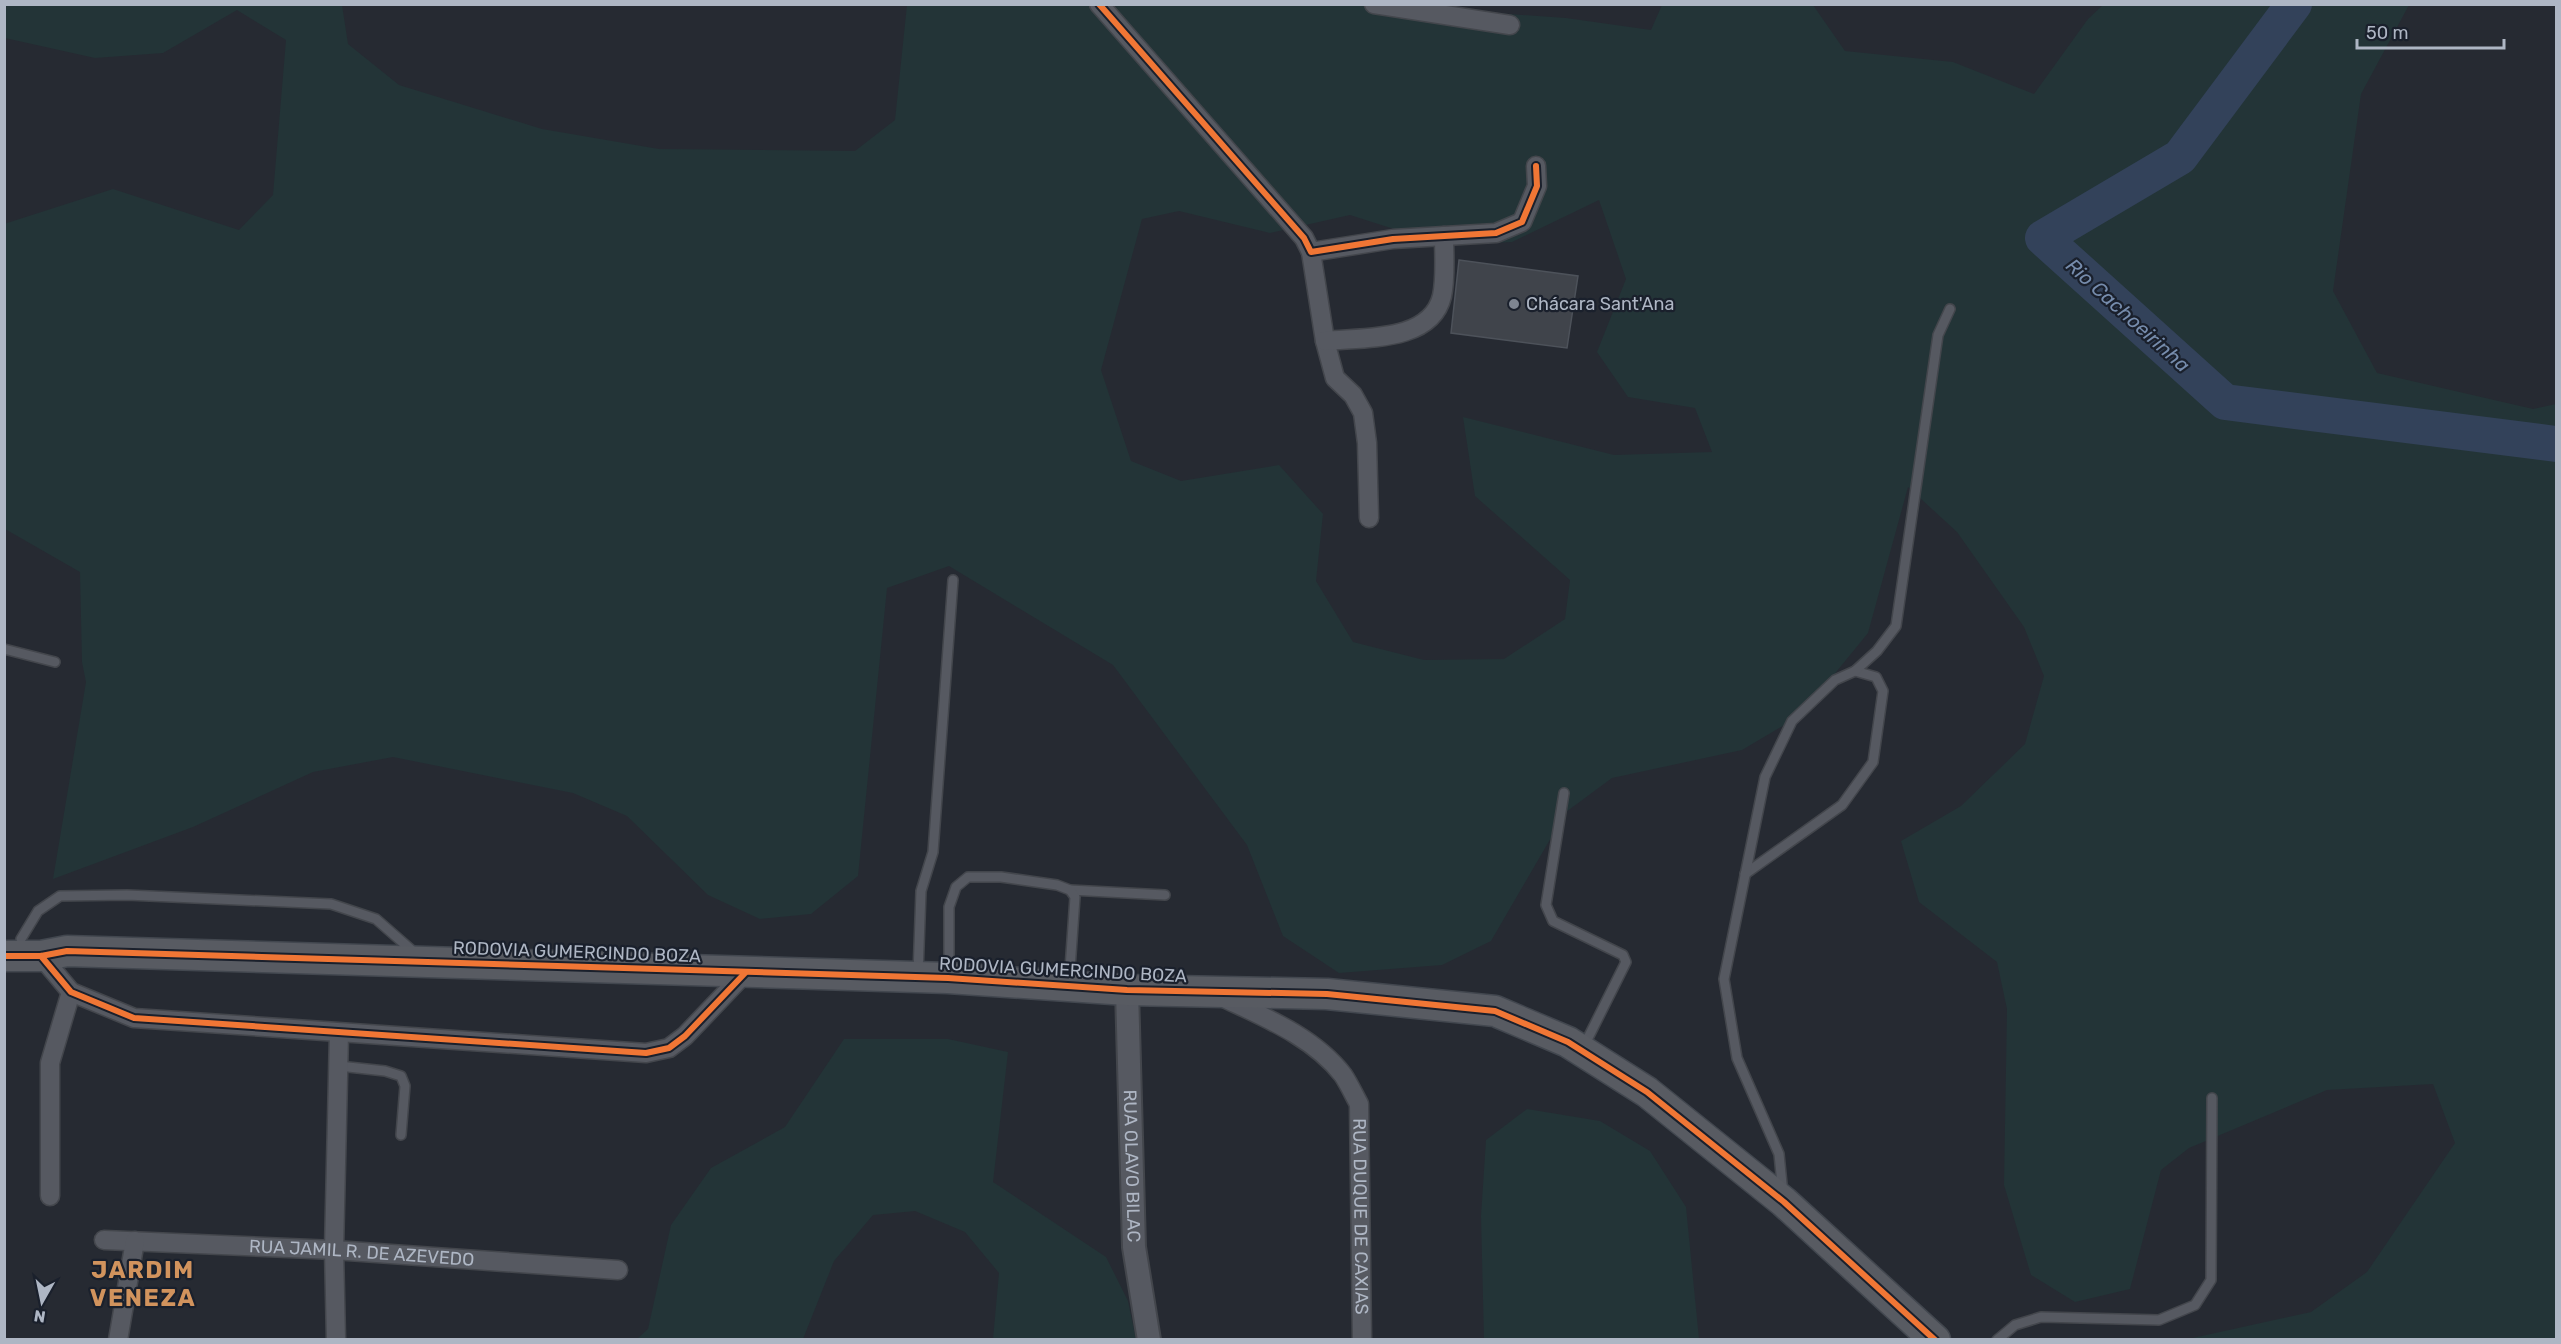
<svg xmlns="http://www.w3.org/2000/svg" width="2561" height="1344" viewBox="0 0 2561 1344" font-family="Rubik,sans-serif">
  <rect width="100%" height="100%" fill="#262a32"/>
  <g fill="#233437" fill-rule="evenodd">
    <path d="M1417,4L1453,10L1566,18L1651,30L1662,5H1813L1845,51L1953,62L2034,94L2088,19L2103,5H2409L2361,94L2333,291L2377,373L2533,409L2556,404V1339H2188L2311,1312L2367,1272L2455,1143L2433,1084L2327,1090L2189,1148L2161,1170L2130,1289L2075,1302L2031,1275L2004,1185L2007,1009L1997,962L1919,902L1901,841L1961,806L2025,744L2044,676L2024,627L1957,532L1908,487L1868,633L1801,715L1742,750L1612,778L1566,812L1491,941L1442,965L1339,973L1283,936L1247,845L1113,665L949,566L887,588L858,876L811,914L760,919L708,895L627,816L573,793L393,757L313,772L193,827L53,879L86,682L82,662L80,572L5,529L4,224L113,189L239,230L273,195L286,40L237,10L163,53L95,58L5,38V5H342L348,44L399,85L542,129L659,149L855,151L895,120L907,5ZM1599,200L1626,279L1597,352L1628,397L1695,408L1712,452L1614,455L1463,417L1475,496L1570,580L1565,619L1504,659L1424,660L1353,642L1316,581L1323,514L1279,465L1181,481L1131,461L1101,370L1142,219L1179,211L1270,233L1350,215L1444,245L1512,242Z"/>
    <path d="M844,1039H948L1008,1052L993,1182L1106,1257L1128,1301L1136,1339H993L999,1273L965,1232L915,1211L873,1215L834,1261L803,1339H637L648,1329L671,1225L711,1168L785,1127Z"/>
    <path d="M1527,1109L1600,1121L1650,1151L1686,1207L1699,1339H1484L1481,1216L1486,1140Z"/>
  </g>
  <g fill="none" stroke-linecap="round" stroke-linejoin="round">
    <path stroke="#33425a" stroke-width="36" d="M2294,4L2180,157L2043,238L2225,402L2556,444"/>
  </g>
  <path fill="#40444b" stroke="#4d525a" stroke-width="1.5" d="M1459,260L1578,276L1567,348L1451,333Z"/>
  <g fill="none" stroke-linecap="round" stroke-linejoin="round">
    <g stroke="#43464c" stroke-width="12">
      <g id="service">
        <path d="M4,649L55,662"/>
        <path d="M1564,793L1546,905L1553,921L1623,955L1626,962L1583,1048"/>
        <path d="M1745,874L1842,805L1873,762L1883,691L1876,677L1855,671"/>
        <path d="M1070,890L1165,895"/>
        <path d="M21,939L38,911L60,896L127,895L331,904L376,919L416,954"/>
        <path d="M949,973V907L956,887L968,877H1001L1057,885L1070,890L1075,897L1069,983"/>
        <path d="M918,974L921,891L933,852L953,580"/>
        <path d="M339,1066L385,1071L401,1076L405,1086L401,1135"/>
        <path d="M1783,1194L1779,1154L1737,1058L1724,979L1765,777L1792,721L1835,680L1855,671L1877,651L1896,626L1938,335L1950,309"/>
        <path d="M1997,1340L2015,1325L2041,1317L2159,1320L2195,1305L2211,1280L2212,1098"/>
      </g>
    </g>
    <g stroke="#43464c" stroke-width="21">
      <g id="minor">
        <path d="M1099,4L1304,238L1311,252L1393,239L1496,233L1522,222L1537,186L1536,166"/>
        <path d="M1374,4L1510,25"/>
        <path d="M1311,252L1325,341L1335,378L1353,395L1363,413L1367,443L1369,518"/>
        <path d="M1325,341C1362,337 1431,343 1442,296C1446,277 1444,256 1444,236"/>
        <path d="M41,956L71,992L134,1018L646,1053L669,1048L685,1036L745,973"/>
        <path id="s1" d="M1222,997C1264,1017 1314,1037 1343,1075C1349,1084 1354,1095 1359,1104L1362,1340"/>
        <path d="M50,1196V1063L71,992"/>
        <path id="s2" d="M104,1240L334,1250L618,1270"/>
        <path d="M118,1340L135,1241"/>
        <path d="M336,1340L334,1250L339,1033"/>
      </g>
    </g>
    <g stroke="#43464c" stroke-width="26">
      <g id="tertiary">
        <path id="s3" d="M1127,990L1134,1247L1149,1340"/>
      </g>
    </g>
    <g stroke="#42474f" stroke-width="33">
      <path id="primary" d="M4,956H41L67,951L948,978L1127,990L1327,994L1495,1011L1568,1042L1647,1092L1784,1202L1935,1340"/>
    </g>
    <use href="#service" stroke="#565961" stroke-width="9"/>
    <use href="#minor" stroke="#565961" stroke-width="18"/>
    <use href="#tertiary" stroke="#565961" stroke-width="22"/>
    <use href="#primary" stroke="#585b62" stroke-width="30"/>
    <g stroke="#1a202c" stroke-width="10">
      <g id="cycleway">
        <path d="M1099,4L1304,238L1311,252L1393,239L1496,233L1522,222L1537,186L1536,166"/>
        <path d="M4,956H41L67,951L948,978L1127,990L1327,994L1495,1011L1568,1042L1647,1092L1784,1202L1935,1340"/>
        <path d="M41,956L71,992L134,1018L646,1053L669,1048L685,1036L745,973"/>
      </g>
    </g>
    <use href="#cycleway" stroke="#f07635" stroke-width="6"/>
  </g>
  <circle fill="#7e8591" stroke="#1a202c" stroke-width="2" cx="1514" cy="304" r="6"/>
  <g text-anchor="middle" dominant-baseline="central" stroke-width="4.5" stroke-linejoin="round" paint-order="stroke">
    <g font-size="18" fill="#aeb6c4" stroke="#1a202c" text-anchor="start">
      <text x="1526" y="304">Chácara Sant'Ana</text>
    </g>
    <g font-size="18" fill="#aeb6c4" stroke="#1a202c">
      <text transform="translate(577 952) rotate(2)">RODOVIA GUMERCINDO BOZA</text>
      <text transform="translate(1063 970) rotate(3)">RODOVIA GUMERCINDO BOZA</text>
      <text stroke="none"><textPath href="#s3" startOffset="176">RUA OLAVO BILAC</textPath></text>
      <text stroke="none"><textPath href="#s1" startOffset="291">RUA DUQUE DE CAXIAS</textPath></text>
      <text stroke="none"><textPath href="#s2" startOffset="258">RUA JAMIL R. DE AZEVEDO</textPath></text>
    </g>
    <g font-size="20" font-style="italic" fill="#768cac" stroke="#1a202c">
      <text transform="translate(2128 315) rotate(42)">Rio Cachoeirinha</text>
    </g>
    <g font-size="24" font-weight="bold" letter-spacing="1.5" fill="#d1935d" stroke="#1a202c">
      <text x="143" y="1270">JARDIM<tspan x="143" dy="28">VENEZA</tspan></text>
    </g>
  </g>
  <rect width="2561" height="1344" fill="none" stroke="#aeb6c4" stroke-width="12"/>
  <g transform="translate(42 1302) rotate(189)" stroke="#1a202c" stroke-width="4.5" paint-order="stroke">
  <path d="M0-4.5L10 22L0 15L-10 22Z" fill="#aeb6c4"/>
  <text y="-9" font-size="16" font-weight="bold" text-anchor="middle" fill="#aeb6c4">N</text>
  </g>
  <path d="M2357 39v9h147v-9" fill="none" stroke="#aeb6c4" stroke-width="3"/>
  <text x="2366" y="39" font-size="18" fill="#aeb6c4" stroke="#1a202c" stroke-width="4.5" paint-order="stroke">50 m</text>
</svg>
